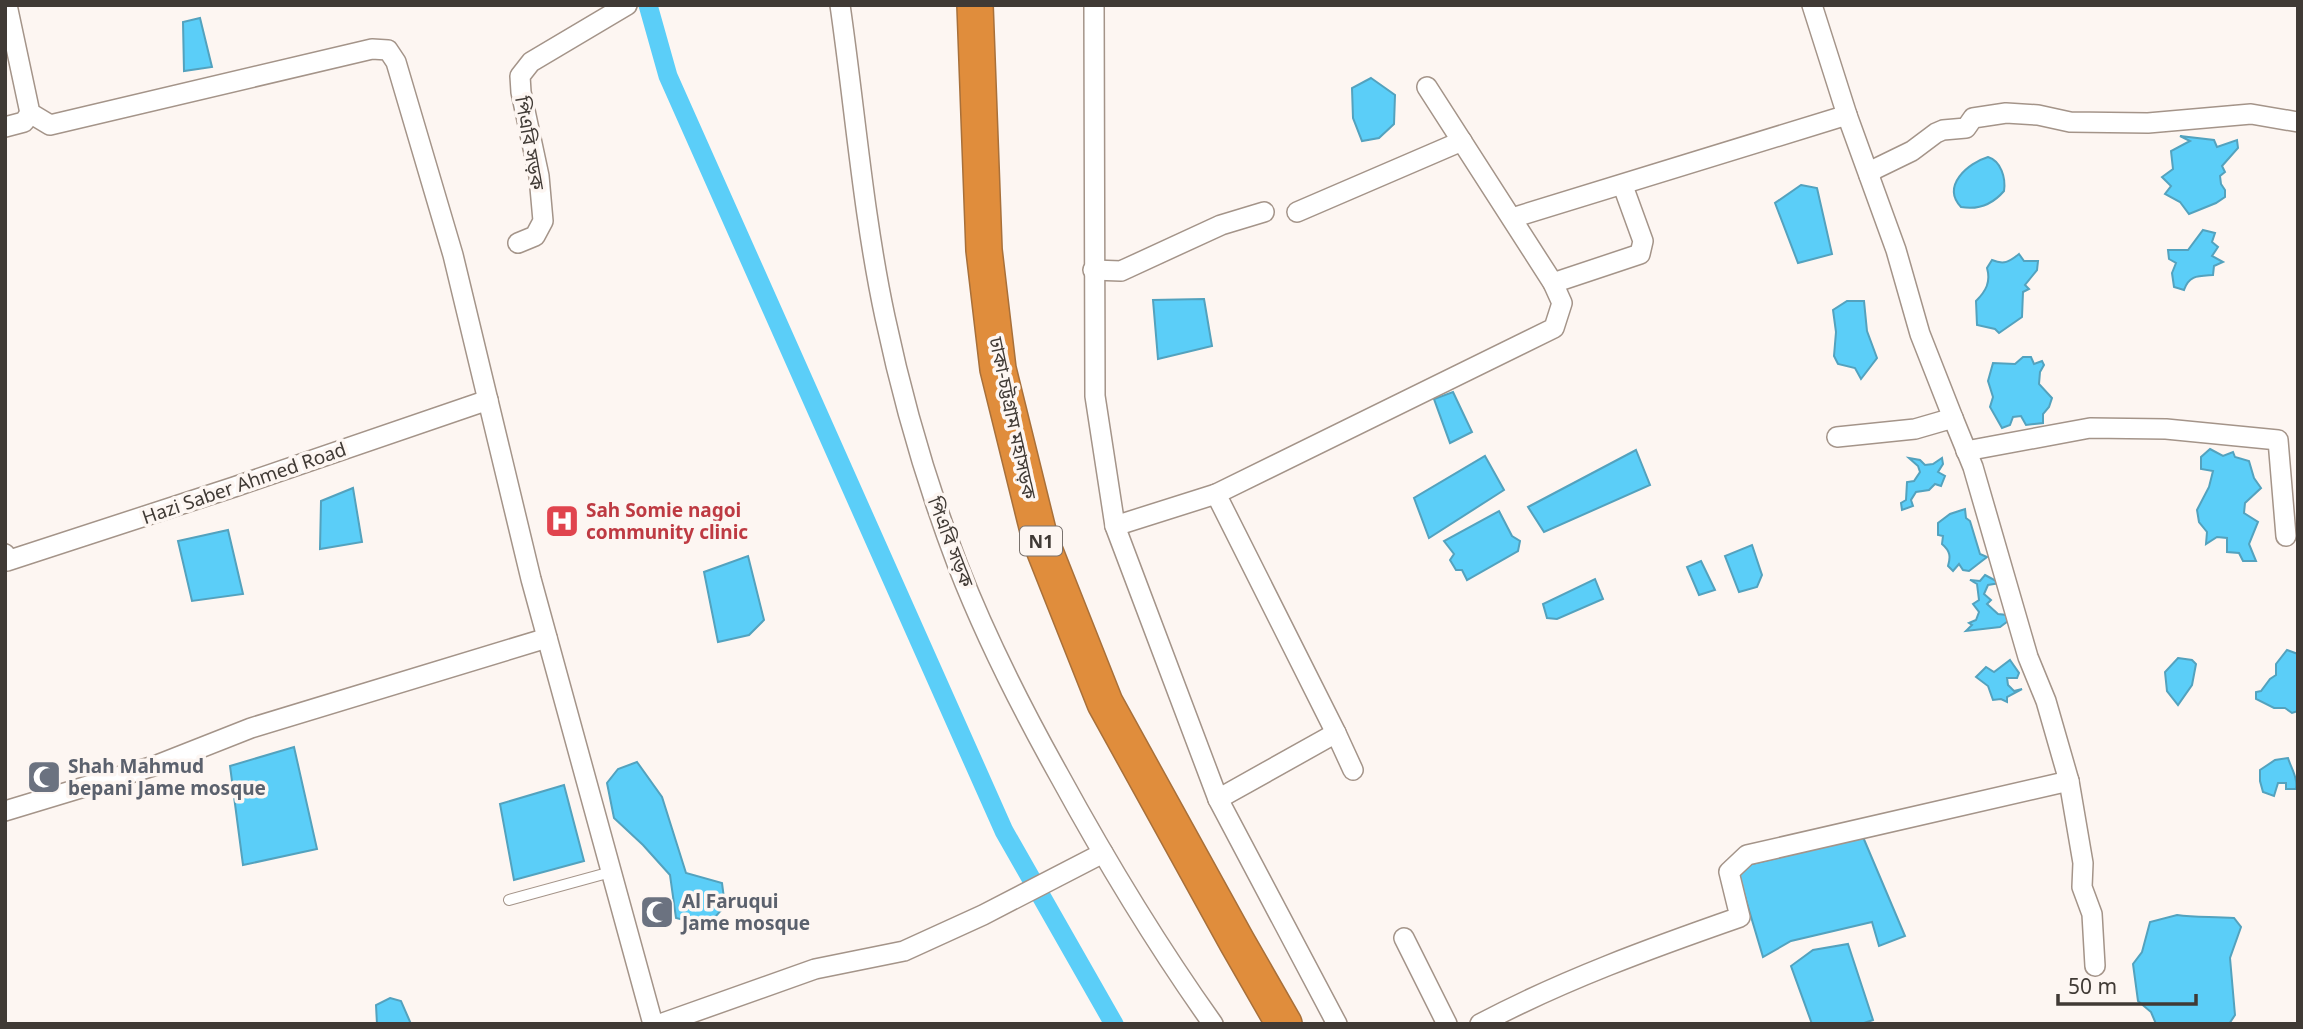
<svg xmlns="http://www.w3.org/2000/svg" width="2303" height="1029" viewBox="0 0 2303 1029" font-family="'Noto Sans','Noto Sans Bengali',sans-serif">
  <rect width="100%" height="100%" fill="#fdf6f2"/>
  <g fill="#5bcef8" stroke="#53a2be" stroke-width="2">
    <path d="M200,18L212,67L184,71L183,22Z"/>
    <path d="M1371,78L1395,95L1394,124L1379,138L1362,141L1353,118L1352,88Z"/>
    <path d="M2180,136L2214,140L2217,147L2237,140L2238,148L2222,166L2225,172L2220,176L2221,184L2225,190V197L2216,203L2189,214L2180,202L2165,194L2171,186L2162,177L2173,169L2171,151L2190,141Z"/>
    <path d="M1988,157C2001,161 2006,178 2004,191C1992,205 1978,210 1961,207C1941,186 1968,163 1988,157Z"/>
    <path d="M1801,185L1817,188L1832,254L1798,263L1775,203Z"/>
    <path d="M2203,230L2215,233L2212,242L2218,247L2212,256L2223,262L2214,266L2213,275C2198,276 2189,275 2184,290L2174,287L2172,273L2176,263L2169,259L2168,250H2188Z"/>
    <path d="M2019,254L2024,261H2038L2037,270L2025,285L2029,289L2023,292L2022,317L1999,333L1995,329L1977,325L1976,301C1986,291 1991,282 1987,268L1992,260C2004,265 2009,262 2019,254Z"/>
    <path d="M1204,299L1212,346L1158,359L1153,300Z"/>
    <path d="M1847,301H1864L1867,331L1877,358L1861,379L1855,368L1838,364L1834,356L1836,332L1833,310Z"/>
    <path d="M2023,357H2031L2034,364L2042,361L2044,365L2040,372L2039,384L2052,398L2049,407L2043,414V423L2026,425L2021,416L2013,417L2010,425L2002,428L1990,407L1993,397L1988,381L1993,363L2015,364Z"/>
    <path d="M1453,392L1472,432L1450,443L1434,399Z"/>
    <path d="M2210,449L2223,456L2233,452L2235,457L2249,461L2254,478L2261,488L2245,503L2244,513L2258,522L2249,544L2256,561H2243L2239,553L2227,552V538L2217,537L2206,544L2207,532L2199,522L2197,510L2209,487L2213,471L2201,469V457Z"/>
    <path d="M1636,450L1650,485L1544,532L1528,507Z"/>
    <path d="M1485,456L1504,490L1429,538L1414,498Z"/>
    <path d="M1909,458L1920,460L1925,465L1933,464L1942,458L1943,464L1938,472L1945,476L1941,486L1935,484L1929,490L1916,492L1911,500L1913,506L1902,510L1901,503L1906,500L1907,482L1914,481L1920,472L1918,466Z"/>
    <path d="M353,488L362,542L320,549L321,501Z"/>
    <path d="M1965,509L1966,518L1970,521L1980,554L1987,557L1969,571L1963,570L1959,564L1953,571L1948,566C1951,556 1950,551 1942,544L1943,536L1938,535V523L1950,514Z"/>
    <path d="M1499,511L1512,536L1520,541L1518,551L1467,580L1462,570H1456L1450,560L1454,554L1444,541Z"/>
    <path d="M228,530L243,594L192,601L178,541Z"/>
    <path d="M1752,545L1762,575L1757,587L1739,592L1725,556Z"/>
    <path d="M748,556L764,620L749,635L718,642L704,572Z"/>
    <path d="M1701,561L1715,590L1699,595L1687,567Z"/>
    <path d="M1985,575L2000,583L1988,585L1984,594L1991,600L1987,604L1998,614L2007,615L2008,621L2000,627L1966,631L1972,625L1969,623L1976,620L1979,612L1973,604L1979,600L1977,584L1970,580L1980,581Z"/>
    <path d="M1595,579L1603,599L1557,619L1547,618L1543,604Z"/>
    <path d="M2287,650L2298,654V711L2292,713L2285,708H2274L2256,699V692L2261,691L2270,679L2276,675V664Z"/>
    <path d="M2178,658L2192,660L2196,664L2192,685L2178,705L2167,691L2165,672Z"/>
    <path d="M2010,660L2019,673L2017,678H2007L2008,685L2014,691L2022,689L2007,697V702L2001,699L1993,700L1988,686L1976,677L1986,667L1994,672Z"/>
    <path d="M294,747L317,849L243,865L230,766Z"/>
    <path d="M2288,758C2291,768 2298,778 2296,789H2286V783H2278L2274,796L2263,792L2260,781V770L2275,760Z"/>
    <path d="M637,762L662,797L686,873L722,883L725,906L707,926L676,918L670,875L643,845L614,818L607,783L618,769Z"/>
    <path d="M564,785L584,861L514,880L500,804Z"/>
    <path d="M1863,837L1905,936L1879,946L1872,922L1791,941L1763,957L1738,873L1752,864Z"/>
    <path d="M2177,915C2196,918 2215,916 2234,918L2241,927L2230,958L2235,1015L2229,1024H2156L2151,1012L2138,1001L2133,964L2142,952L2150,922Z"/>
    <path d="M1848,944L1873,1020L1861,1024H1812L1791,966L1813,950Z"/>
    <path d="M390,998L401,1001L411,1024H377L376,1005Z"/>
  </g>
  <g fill="none" stroke-linecap="round" stroke-linejoin="round">
    <path stroke="#5bcef8" stroke-width="19" d="M648,5L668,76L1004,831L1114,1024"/>
    <g stroke="#a49489" stroke-width="12">
      <path id="lane" d="M509,900L611,872"/>
    </g>
    <g stroke="#a49489" stroke-width="22">
      <g id="street">
        <path d="M7,5L30,113L50,125L372,49L388,50L396,62L453,255L531,579L653,1024"/>
        <path d="M840,5C855,109 863,214 885,317C903,402 927,485 958,566C986,638 1021,707 1059,775C1106,861 1156,944 1213,1024"/>
        <path d="M1094,5L1095,396L1115,526L1218,799L1337,1024"/>
        <path d="M1812,5L1847,115L1896,250L1920,334L1953,418"/>
        <path d="M5,127L24,122L30,113"/>
        <path d="M1869,175L1875,169L1912,151L1936,133L1943,130L1966,128L1973,118L2006,113L2038,115L2070,122L2148,123L2251,114L2298,122"/>
        <path d="M1297,212L1462,141"/>
        <path d="M1512,218L1847,115"/>
        <path d="M518,243L535,236L543,221L539,176L521,92L520,76L531,62L627,5"/>
        <path d="M1093,270L1121,271L1221,225L1264,212"/>
        <path d="M1553,283L1640,254L1643,241L1623,186"/>
        <path d="M1966,451L2090,428L2166,429L2278,440L2286,536"/>
        <path d="M1115,526L1216,494"/>
        <path d="M5,554L7,561L234,487L488,400"/>
        <path d="M1353,770L1336,733L1216,494L1554,328L1562,303L1553,283L1427,87"/>
        <path d="M2069,781L2083,863L2082,887L2092,914L2095,966"/>
        <path d="M1218,799L1336,733"/>
        <path d="M5,811L157,765L251,728L547,638"/>
        <path d="M1404,938L1447,1024"/>
        <path d="M660,1024L815,969L904,951L983,915L1103,853"/>
        <path d="M1480,1024C1563,980 1651,948 1740,917L1729,872L1747,855L2069,781L2046,701L2028,657L1973,467L1953,418L1915,429L1837,437"/>
      </g>
    </g>
    <g stroke="#a8703a" stroke-width="38">
      <path id="highway" d="M975,5L984,250L998,369L1040,539L1105,703L1237,942L1284,1024"/>
    </g>
    <use href="#lane" stroke="#fff" stroke-width="10"/>
    <use href="#street" stroke="#fff" stroke-width="19"/>
    <use href="#highway" stroke="#e08d3c" stroke-width="35"/>
  </g>
  <defs>
    <g id="hospital-square" transform="scale(1.75)"><rect x="-9" y="-9" width="18" height="18" rx="4" fill="#e0444e" stroke="#fdf6f2"/><path d="M-5-5h3v3.5h4V-5h3V5h-3V1.5h-4V5h-3Z" fill="#fff"/></g>
    <g id="mosque-square" transform="scale(1.75)"><rect x="-9" y="-9" width="18" height="18" rx="4" fill="#6b7280" stroke="#fdf6f2"/><path d="M3.5-4.9A6 6 0 1 0 3.5 4.9A5 5 0 1 1 3.5-4.9Z" fill="#fff"/></g>
  </defs>
  <g fill-rule="evenodd">
    <use href="#hospital-square" x="562" y="521"/>
    <use href="#mosque-square" x="44" y="777"/>
    <use href="#mosque-square" x="657" y="912"/>
  </g>
  <g text-anchor="middle" dominant-baseline="central" stroke-width="7" stroke-linejoin="round" paint-order="stroke">
    <rect fill="#fdf6f2" stroke="#79726e" stroke-width="2" x="1020" y="526.5" width="42" height="29" rx="5"/>
    <g font-size="18" font-weight="bold" fill="#403a35">
      <text x="1041" y="541">N1</text>
    </g>
    <g font-size="19" fill="#403a35" stroke="#fdf6f2">
      <text transform="translate(530 143) rotate(80)">পিএবি সড়ক</text>
      <text transform="translate(1013 418) rotate(78)">ঢাকা-চট্টগ্রাম মহাসড়ক</text>
      <text transform="translate(244 483) rotate(-19)">Hazi Saber Ahmed Road</text>
      <text transform="translate(951 542) rotate(69)">পিএবি সড়ক</text>
    </g>
    <g font-size="19" font-weight="bold" fill="#be3a42" stroke="#fdf6f2" text-anchor="start">
      <text x="586" y="510">Sah Somie nagoi<tspan x="586" dy="22">community clinic</tspan></text>
    </g>
    <g font-size="19" font-weight="bold" fill="#5b616d" stroke="#fdf6f2" text-anchor="start">
      <text x="68" y="766">Shah Mahmud<tspan x="68" dy="22">bepani Jame mosque</tspan></text>
      <text x="682" y="901">Al Faruqui<tspan x="682" dy="22">Jame mosque</tspan></text>
    </g>
  </g>
  <rect width="2303" height="1029" fill="none" stroke="#403a35" stroke-width="14"/>
  <path d="M2058 994v10h138v-10" fill="none" stroke="#403a35" stroke-width="3.5"/>
  <text x="2068" y="994" font-size="21" fill="#403a35" stroke="#fdf6f2" stroke-width="5" paint-order="stroke">50 m</text>
</svg>
